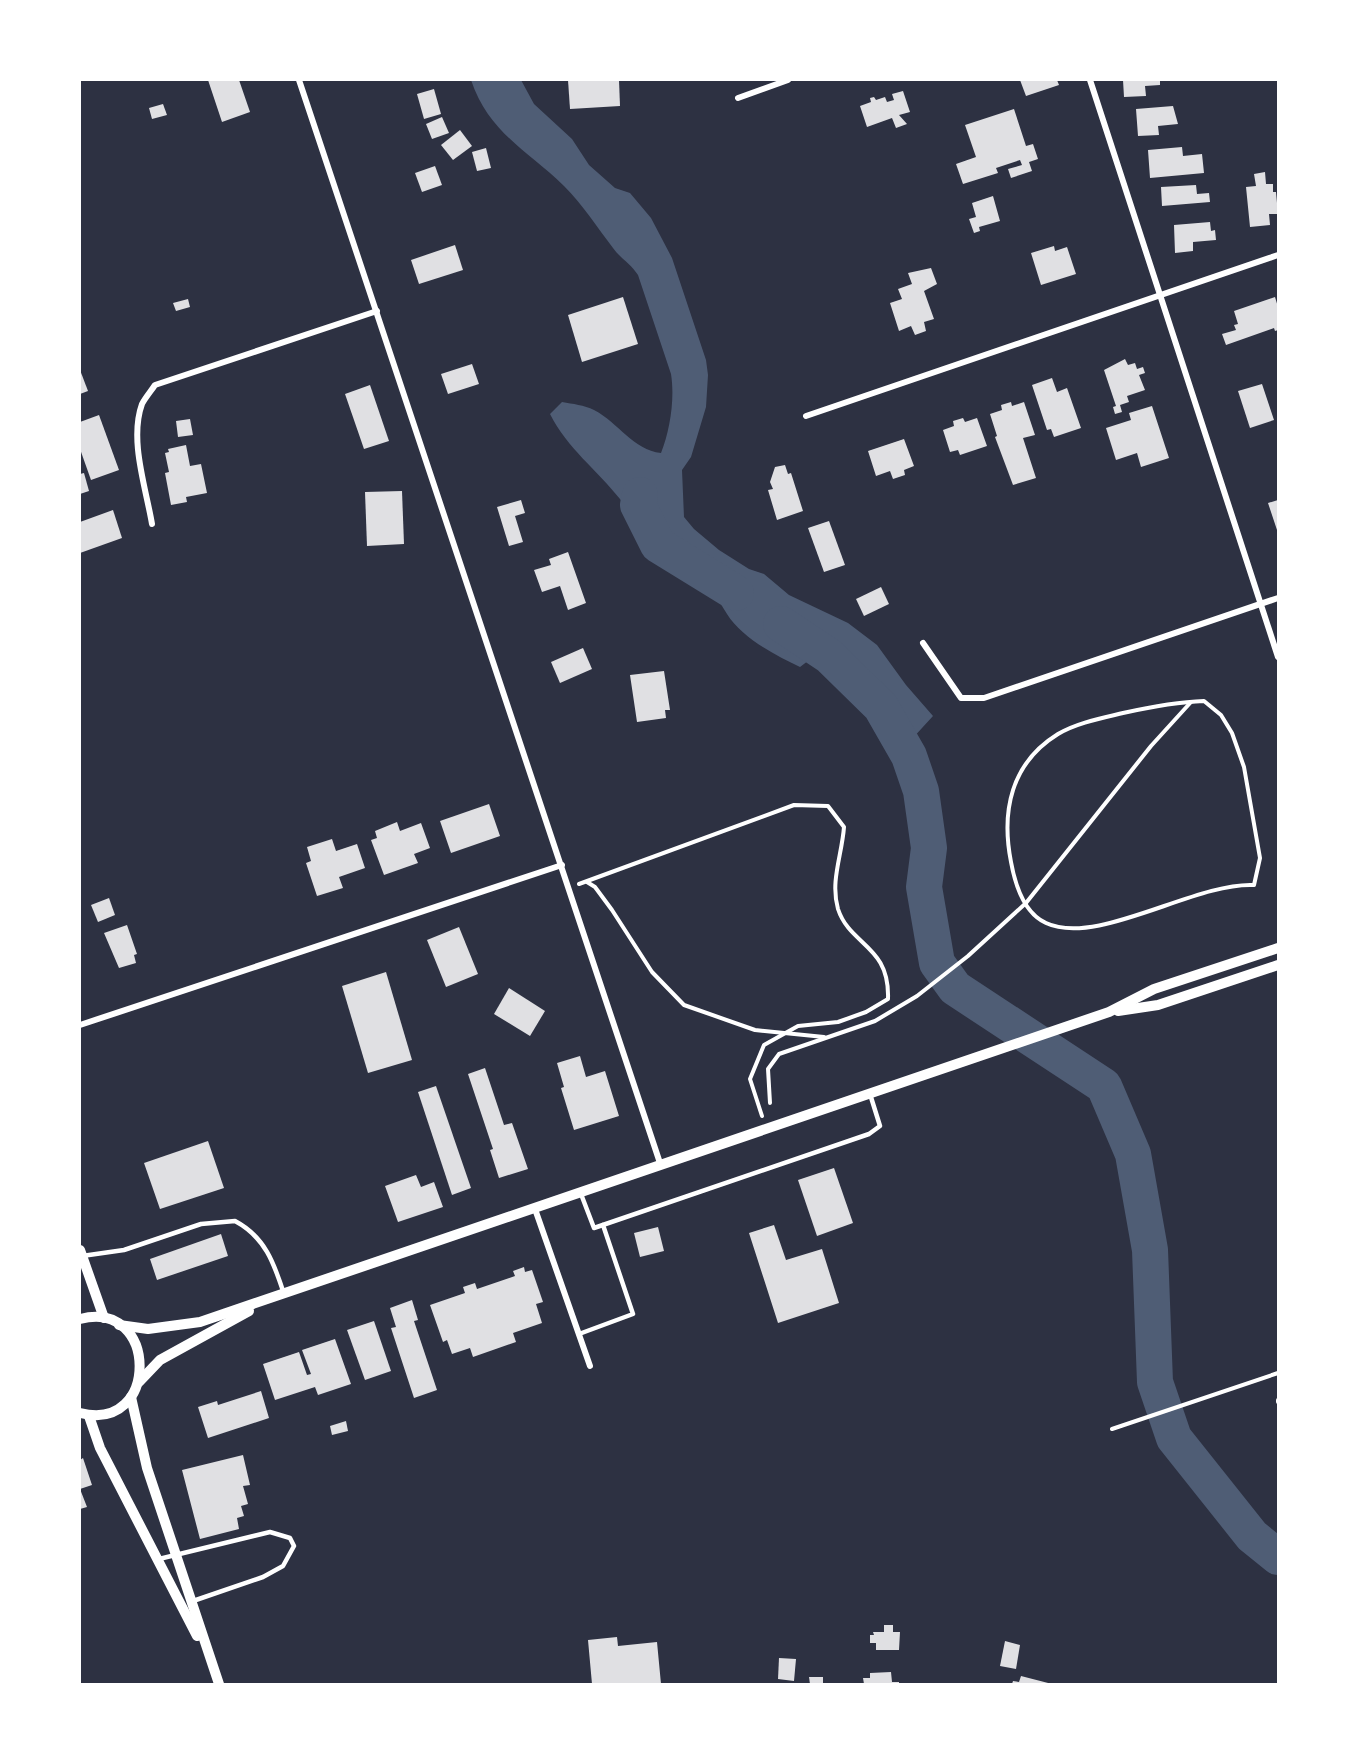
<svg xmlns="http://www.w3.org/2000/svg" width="1358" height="1764" viewBox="0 0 1358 1764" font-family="'IBM Plex Sans',sans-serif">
  <rect width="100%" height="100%" fill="#2d3142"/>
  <path fill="#4f5d75" d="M471,80H521L534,104L572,139L589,165L615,188L630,193L651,218L672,258L706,360L708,375L706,407L691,457L682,470L684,517L694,529L719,550L749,569L764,574L789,595L848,623L877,645L906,685L933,716L911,740L888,701L834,648H825L800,667C775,655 742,638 727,614C716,597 708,578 693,565C677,551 656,543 639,530C626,519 628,510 620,499C597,470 567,448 550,414L562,402C573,404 584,405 594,410C619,423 633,450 661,453C670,430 675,399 671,374L638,275C631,264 620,258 613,248C597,227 583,205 564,186C527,150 489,133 471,80Z"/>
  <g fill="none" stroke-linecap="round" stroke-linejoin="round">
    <g stroke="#4f5d75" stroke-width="36">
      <path d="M640,495L638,505L658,545L736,593"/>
      <path d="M781,624L829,656L881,707L909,756L921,791L929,848L924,887L937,963L955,988L1104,1086L1133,1154L1150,1250L1155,1382L1174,1438L1252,1536L1278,1557"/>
    </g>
  </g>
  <g fill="#e0e0e3">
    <path d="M208,80H239L250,112L222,122Z"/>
    <path d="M568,80H619L620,106L570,109Z"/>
    <path d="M1020,80H1057L1059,85L1026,96Z"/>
    <path d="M1123,80H1160V85L1145,86L1146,96L1124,97Z"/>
    <path d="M434,89L441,114L424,119L417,94Z"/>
    <path d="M903,91L910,112L899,115L907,124L896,128L892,118L867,127L860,106L871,102L870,98L874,97L876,100L885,97L887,102L894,100L892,94Z"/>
    <path d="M163,104L167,115L152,119L149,108Z"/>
    <path d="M1173,106L1178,124L1158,126L1159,135L1138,136L1136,109Z"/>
    <path d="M1014,109L1026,146L1033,144L1038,159L1029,162L1032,171L1011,178L1008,169L1022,165L1020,160L996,168L998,173L963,184L956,164L976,157L965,125Z"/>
    <path d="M442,117L449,133L432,139L426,124Z"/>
    <path d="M460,130L472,146L453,160L441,145Z"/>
    <path d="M1182,147L1183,156L1202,154L1204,173L1150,178L1148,150Z"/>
    <path d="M486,148L491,168L477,171L472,152Z"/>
    <path d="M435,166L442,185L422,192L415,173Z"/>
    <path d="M1265,172L1266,184H1273V192H1276L1278,214H1269L1270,225L1250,227L1246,187L1256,186L1254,174Z"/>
    <path d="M1196,185L1197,194L1209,193L1210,202L1162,206L1161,187Z"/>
    <path d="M993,196L1000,221L979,227L980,231L974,233L969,219L976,217L972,203Z"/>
    <path d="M1210,222L1211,231L1215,230L1216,240L1193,242V251L1175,253L1174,225Z"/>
    <path d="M455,245L463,270L419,284L411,260Z"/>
    <path d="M1054,246L1055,251L1067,247L1076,274L1041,285L1031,253Z"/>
    <path d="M931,268L937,284L924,291L934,319L924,322L926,331L915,335L911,326L899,331L890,303L902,299L898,289L912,284L908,273Z"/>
    <path d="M623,297L638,344L582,362L568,315Z"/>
    <path d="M1275,297L1278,307V330L1275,331L1274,328L1226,345L1222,334L1236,330L1234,325L1238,324L1234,311Z"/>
    <path d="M188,299L190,307L176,311L173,303Z"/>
    <path d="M1125,359L1128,365L1135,363L1137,369L1143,367L1145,373L1139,375L1145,390L1127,396L1129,402L1120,405L1122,412L1115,414L1113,407L1116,406L1104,370Z"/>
    <path d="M472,364L479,384L448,394L441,374Z"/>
    <path d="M80,370L88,391L80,394Z"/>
    <path d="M1052,378L1057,392L1067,388L1081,428L1054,437L1051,429L1047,430L1032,385Z"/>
    <path d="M1262,384L1274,420L1250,428L1238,391Z"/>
    <path d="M370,385L389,441L364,449L345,394Z"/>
    <path d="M1011,402L1012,406L1024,402L1035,435L1023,438L1036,478L1013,485L995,437L997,436L990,414L1002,410L1001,405Z"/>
    <path d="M1152,406L1169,458L1141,467L1137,453L1116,460L1106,428L1131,420L1129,413Z"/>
    <path d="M99,415L119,470L91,480L80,449V422Z"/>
    <path d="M963,418L965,422L977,418L987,446L960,455L958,450L950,452L943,430L954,426L953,421Z"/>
    <path d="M190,419L193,435L178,437L176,421Z"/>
    <path d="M904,439L914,466L904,470L905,475L893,479L890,471L876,476L868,451Z"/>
    <path d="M186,445L190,466L201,464L207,493L186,497L187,502L171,505L165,473L169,472L165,453L169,452L168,449Z"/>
    <path d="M785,465L788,474L791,473L803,511L777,520L768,490L773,489L770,482L775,467Z"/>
    <path d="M84,473L89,491L80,494V474Z"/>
    <path d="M402,491L404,544L367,546L365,492Z"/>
    <path d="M521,500L525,513L515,516L523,542L509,546L497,507Z"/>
    <path d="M1278,500V533L1268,503Z"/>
    <path d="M113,510L122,538L80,553V522Z"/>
    <path d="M829,521L845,565L824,572L808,528Z"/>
    <path d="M568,552L586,603L568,610L560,586L542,592L534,570L551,565L549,559Z"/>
    <path d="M881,587L889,604L864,616L856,599Z"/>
    <path d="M583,648L592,669L560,683L551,662Z"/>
    <path d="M664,671L670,710H665L666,718L637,722L630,675Z"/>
    <path d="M489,804L500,836L451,853L440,821Z"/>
    <path d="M397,822L400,831L421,823L430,848L414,854L418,863L384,875L371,840L377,838L375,831Z"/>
    <path d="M332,839L336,851L357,844L365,868L339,877L343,888L317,896L306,863L311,861L307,847Z"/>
    <path d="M109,898L115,915L98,922L91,905Z"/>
    <path d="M127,925L137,954L134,955L136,963L119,968L104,933Z"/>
    <path d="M459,927L478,974L446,987L427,940Z"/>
    <path d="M386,972L412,1060L368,1073L342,986Z"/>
    <path d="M509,988L545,1011L530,1036L494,1014Z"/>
    <path d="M580,1056L586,1077L605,1071L619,1116L574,1130L561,1088L564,1087L557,1063Z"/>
    <path d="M485,1068L504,1125L512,1123L528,1169L499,1178L490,1150L493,1149L468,1074Z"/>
    <path d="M436,1086L471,1188L452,1195L418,1092Z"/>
    <path d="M208,1141L224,1188L160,1209L144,1163Z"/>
    <path d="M834,1168L853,1223L817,1236L798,1180Z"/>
    <path d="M416,1175L421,1187L434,1182L443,1207L398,1222L385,1186Z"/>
    <path d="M774,1225L786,1260L822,1249L839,1303L778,1323L749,1233Z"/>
    <path d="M658,1227L664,1251L640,1257L634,1233Z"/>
    <path d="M221,1234L228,1256L157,1280L150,1259Z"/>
    <path d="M524,1267L525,1272L532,1270L543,1302L536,1304L542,1323L513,1333L516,1342L473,1357L470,1348L452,1354L447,1340L443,1342L430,1305L465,1293L463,1287L475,1283L477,1289L515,1276L513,1271Z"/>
    <path d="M412,1300L418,1320L414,1321L437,1390L414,1398L391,1328L396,1327L390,1308Z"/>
    <path d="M374,1321L391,1371L365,1380L347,1330Z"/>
    <path d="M335,1339L351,1384L318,1395L315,1387L275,1400L263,1364L299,1352L307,1375L311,1374L302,1350Z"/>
    <path d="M261,1391L269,1418L208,1438L198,1407L217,1401L218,1405Z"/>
    <path d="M346,1421L348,1431L332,1435L330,1426Z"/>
    <path d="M243,1455L250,1485L243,1486L248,1504L241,1506L244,1516L237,1518L239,1529L200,1539L182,1470Z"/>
    <path d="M83,1458L92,1485L80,1489L87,1507L80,1509V1460Z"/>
    <path d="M884,1625H893V1632H900L899,1650H876V1643H870V1635H874L873,1632H884Z"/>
    <path d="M617,1637L618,1646L657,1642L661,1684H592L588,1640Z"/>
    <path d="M1005,1641L1020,1645L1016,1669L1000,1666Z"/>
    <path d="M779,1658L796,1659L794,1681L778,1679Z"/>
    <path d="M891,1672L892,1682H899V1684H864L863,1678H870V1673Z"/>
    <path d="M1021,1676L1052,1684H1012L1013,1681L1019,1682Z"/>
    <path d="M809,1677H823V1684H810Z"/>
  </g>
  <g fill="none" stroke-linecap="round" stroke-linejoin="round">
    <g stroke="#fff" stroke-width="4">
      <path d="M1204,701L1221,715L1232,733L1244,767L1260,858L1254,885C1195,882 1097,947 1046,923C1024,913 1015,884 1011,862C1001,811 1011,763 1058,734C1076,723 1102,718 1123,713C1150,707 1176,702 1204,701Z"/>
      <path d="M587,882L595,887L612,910L652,972L684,1005L755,1030L824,1037"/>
      <path d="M579,884L794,805L828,806L844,827C842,855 830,881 838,909C850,946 890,945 888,999L866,1012L838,1022L798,1026L764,1045L750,1079L762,1116"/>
      <path d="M770,1103L768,1069L779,1054L875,1021L917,996L968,956L1026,903L1151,746L1191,702"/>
      <path d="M1278,1400V1402"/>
      <path d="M1112,1429L1278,1373"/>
    </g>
    <g stroke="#fff" stroke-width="4.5">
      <path d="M581,1194L594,1228L869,1134L880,1126L870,1094"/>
      <path d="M82,1256L124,1250L201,1224L235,1221C265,1237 274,1263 284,1294"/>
      <path d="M579,1334L633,1314L603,1225"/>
      <path d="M159,1559L270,1532L290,1538L294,1546L283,1566L263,1577L193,1601"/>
    </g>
    <g stroke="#fff" stroke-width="6">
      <path d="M299,80L661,1166"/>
      <path d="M1090,80L1278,657"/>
      <path d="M738,98L788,80"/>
      <path d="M806,416L1278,255"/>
      <path d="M152,524C146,488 129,440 142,404C145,398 151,391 155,385L377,311"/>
      <path d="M923,643L961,698H984L1278,598"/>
      <path d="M80,1025L562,865"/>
      <path d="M535,1209L590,1366"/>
    </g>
    <g stroke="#fff" stroke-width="10">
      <path d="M1118,1011L1158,1005L1278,965"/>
      <path d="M80,1250L104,1318"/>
      <path d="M80,1319C159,1298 160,1434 80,1413"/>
      <path d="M119,1325L148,1329L200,1322L1109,1012L1154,989L1278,948"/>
      <path d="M139,1382L160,1360L249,1311"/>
      <path d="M131,1397L147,1468L219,1684"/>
      <path d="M89,1416L100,1448L197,1636"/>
    </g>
  </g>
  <rect width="1358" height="1764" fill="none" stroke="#ffffff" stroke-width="162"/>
</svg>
